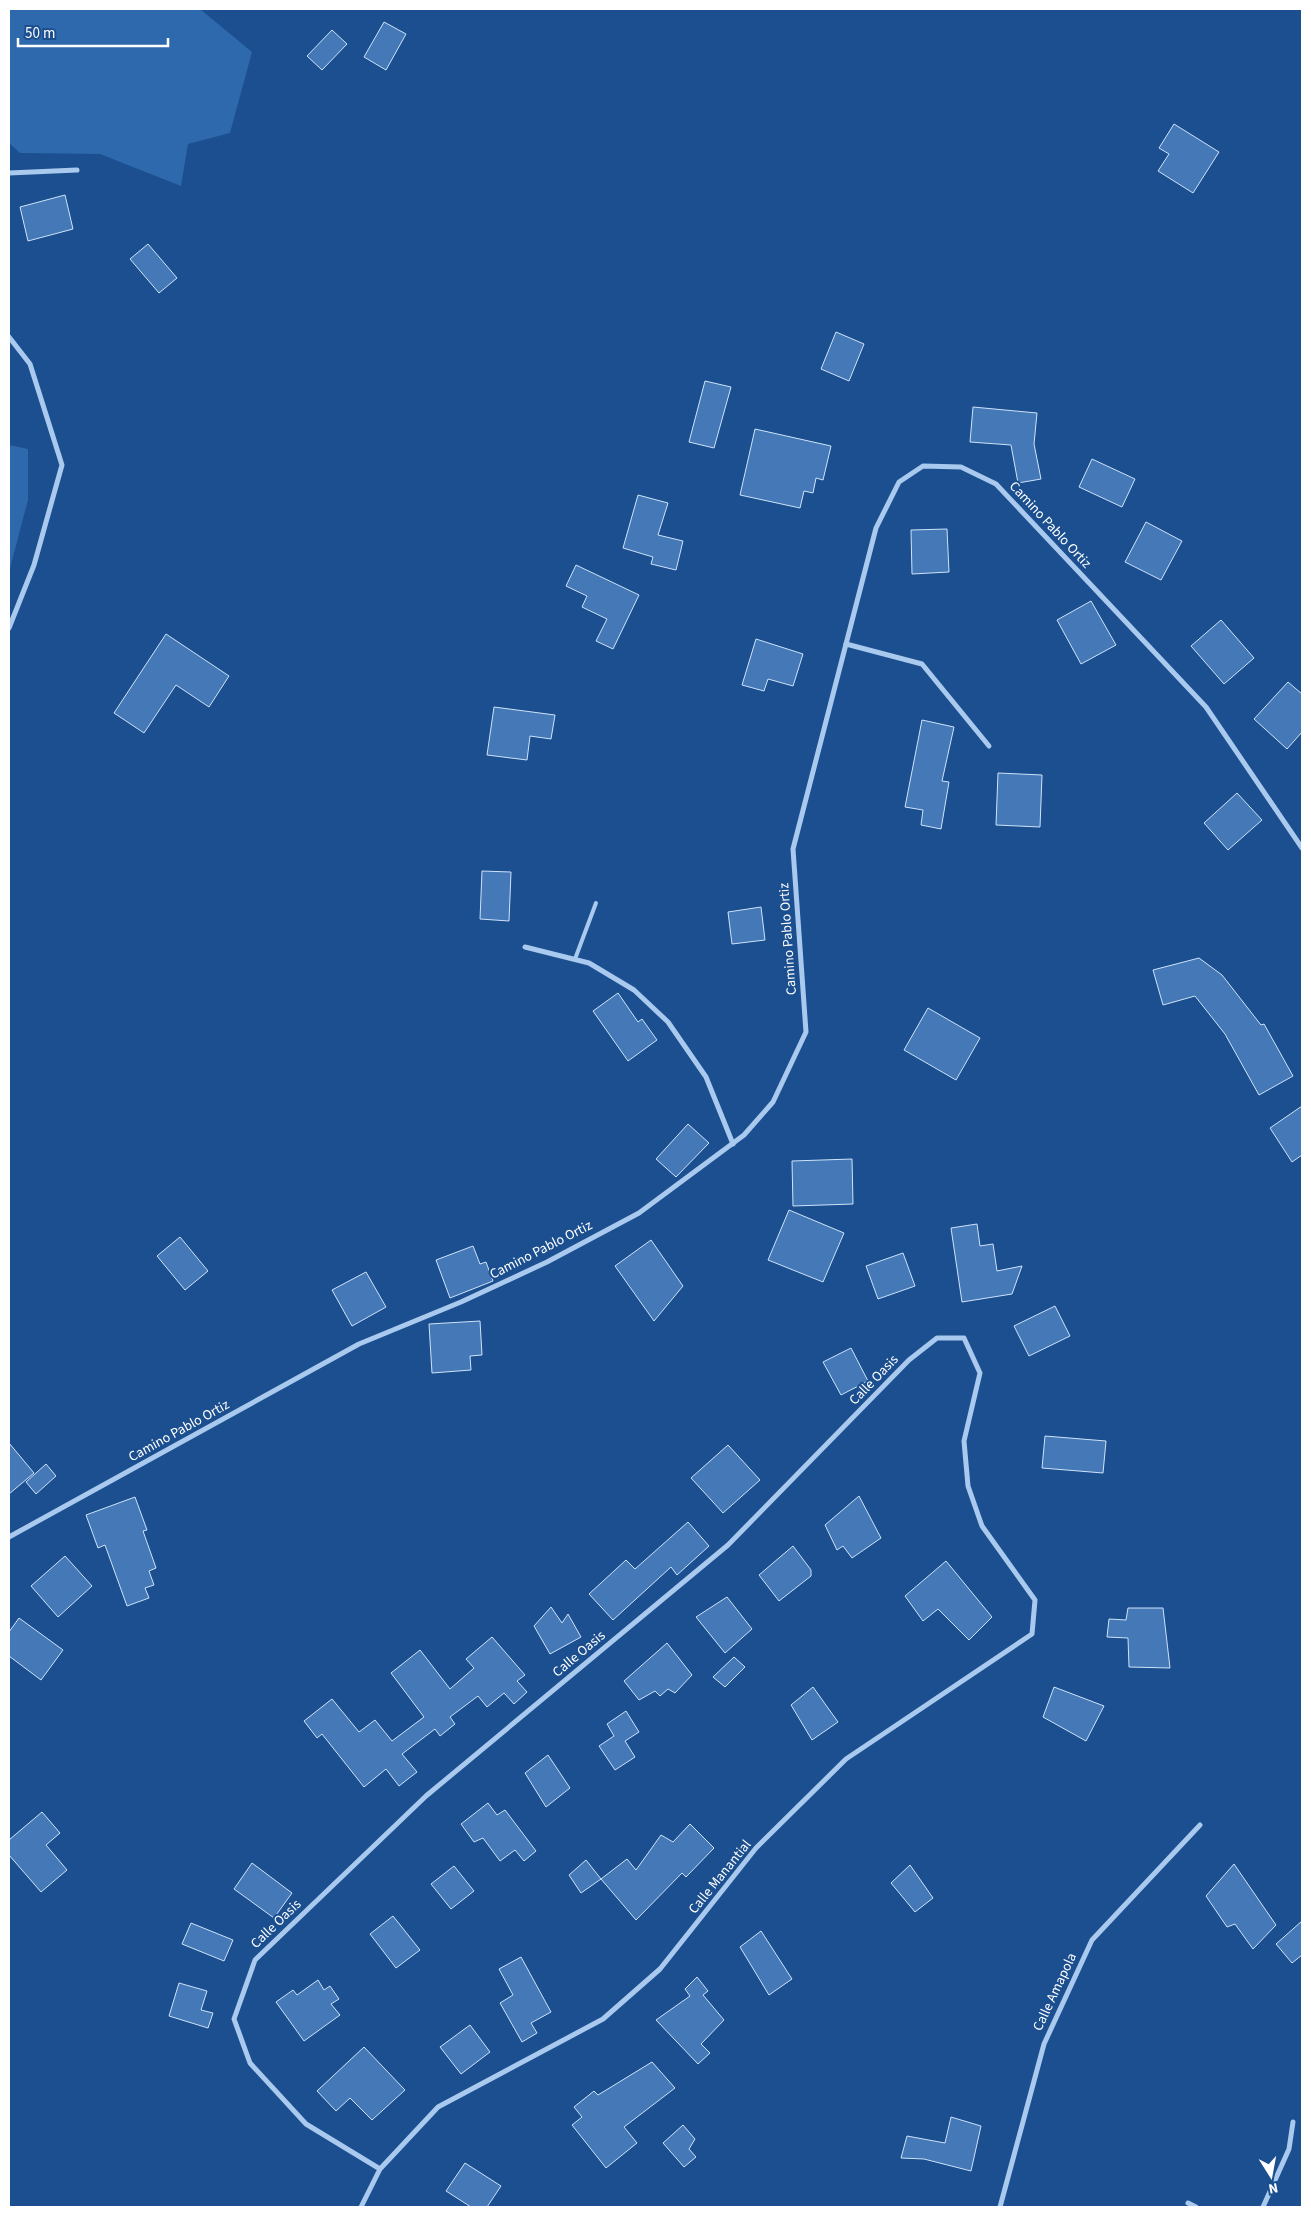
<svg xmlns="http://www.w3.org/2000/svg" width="1311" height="2216" viewBox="0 0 1311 2216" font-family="'Source Sans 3',sans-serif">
  <rect width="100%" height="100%" fill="#1b4f8f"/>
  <g fill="#2e69ad">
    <path d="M9,9H200L252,52L230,133L188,144L181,186L100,154L20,153L9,143Z"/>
    <path d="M9,445L28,449V500L9,572Z"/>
  </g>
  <g fill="#4478b7" stroke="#cfe3fa">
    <path d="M384,22L406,34L386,70L364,57Z"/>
    <path d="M332,30L347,44L322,70L307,56Z"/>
    <path d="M1174,124L1219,152L1193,193L1158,171L1169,154L1159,148Z"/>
    <path d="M65,195L73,229L28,241L20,207Z"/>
    <path d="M148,244L177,278L159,293L130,259Z"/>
    <path d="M836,332L864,344L849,381L821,369Z"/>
    <path d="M705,381L731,387L714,448L689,442Z"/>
    <path d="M973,407L1037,413L1034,444L1041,479L1018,483L1011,445L970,442Z"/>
    <path d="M755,429L831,446L823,480L816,478L813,493L804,491L800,508L740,495Z"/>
    <path d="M1092,459L1135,479L1122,507L1079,487Z"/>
    <path d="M638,495L668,503L658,535L683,541L676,570L651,564L653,557L623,548Z"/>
    <path d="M1146,522L1182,541L1161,580L1125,562Z"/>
    <path d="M947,529L949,572L912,574L911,530Z"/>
    <path d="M576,565L639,595L613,649L596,641L607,619L582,607L587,596L566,586Z"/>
    <path d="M1091,601L1116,645L1081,664L1057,620Z"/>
    <path d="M1221,620L1254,658L1224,684L1191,646Z"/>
    <path d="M166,634L229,676L209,707L176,685L144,733L114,713Z"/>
    <path d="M756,639L803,654L793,686L768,679L764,691L742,685Z"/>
    <path d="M1288,682L1302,694V732L1287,749L1254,719Z"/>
    <path d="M494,707L555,715L551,739L530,736L527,760L487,755Z"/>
    <path d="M922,720L954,727L942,781L949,782L941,829L921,825L923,810L905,807Z"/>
    <path d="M998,773L1042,775L1040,827L996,825Z"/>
    <path d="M1237,793L1262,820L1228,850L1204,823Z"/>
    <path d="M482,871L511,872L509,921L480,919Z"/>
    <path d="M761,907L765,940L732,944L728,912Z"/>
    <path d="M1199,958L1222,975L1261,1025L1264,1024L1293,1076L1259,1095L1225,1034L1195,996L1163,1005L1153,970Z"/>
    <path d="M618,993L638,1022L642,1019L657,1040L628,1061L593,1011Z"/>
    <path d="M928,1008L980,1038L956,1080L904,1050Z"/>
    <path d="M1302,1106V1155L1292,1162L1270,1128Z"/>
    <path d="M688,1124L709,1143L676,1177L656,1159Z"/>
    <path d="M852,1159L853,1204L793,1206L792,1161Z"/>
    <path d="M789,1210L844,1233L823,1282L768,1260Z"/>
    <path d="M977,1224L980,1246L993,1244L997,1271L1022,1266L1012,1294L962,1302L951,1228Z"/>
    <path d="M180,1237L208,1271L185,1290L157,1256Z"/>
    <path d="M651,1240L683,1286L654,1321L615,1266Z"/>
    <path d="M473,1246L480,1264L486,1262L493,1281L450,1298L436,1260Z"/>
    <path d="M903,1253L915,1286L878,1299L866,1266Z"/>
    <path d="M366,1272L386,1307L352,1326L332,1290Z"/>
    <path d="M1055,1306L1070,1336L1029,1356L1014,1326Z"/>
    <path d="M480,1321L482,1355L470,1356L471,1370L432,1373L429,1324Z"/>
    <path d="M851,1348L868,1381L841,1395L823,1362Z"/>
    <path d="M1045,1436L1106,1441L1103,1473L1042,1468Z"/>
    <path d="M9,1443L34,1473L9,1494Z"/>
    <path d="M728,1445L760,1480L723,1513L691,1478Z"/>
    <path d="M46,1464L56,1476L36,1494L26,1482Z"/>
    <path d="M859,1496L881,1538L852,1558L843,1546L837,1550L825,1525Z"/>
    <path d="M135,1497L147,1530L143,1531L156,1568L149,1571L154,1585L145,1588L149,1598L127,1606L105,1545L98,1548L86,1515Z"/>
    <path d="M688,1522L709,1546L677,1575L671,1567L613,1620L589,1594L626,1560L635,1569Z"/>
    <path d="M793,1546L811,1570V1576L779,1601L759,1575Z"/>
    <path d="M65,1556L92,1586L58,1617L31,1586Z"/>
    <path d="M946,1561L992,1617L969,1640L938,1609L923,1621L905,1596Z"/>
    <path d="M727,1597L752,1629L725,1653L696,1617Z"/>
    <path d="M551,1607L562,1623L568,1614L581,1637L550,1654L534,1626Z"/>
    <path d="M1128,1608H1163L1170,1668L1129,1667L1128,1638L1107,1637L1109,1619L1126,1620Z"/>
    <path d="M19,1618L63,1650L41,1680L9,1656V1632Z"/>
    <path d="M492,1637L525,1675L517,1681L527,1692L514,1704L504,1693L487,1707L478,1696L450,1717L455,1724L440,1736L435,1729L402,1754L417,1772L399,1786L386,1769L364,1787L322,1734L317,1738L304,1721L332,1699L359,1732L375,1720L392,1741L424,1717L391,1673L420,1650L450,1689L474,1668L466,1659Z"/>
    <path d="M667,1643L692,1675L675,1693L668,1689L660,1696L655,1691L639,1700L624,1681Z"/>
    <path d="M734,1657L745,1667L725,1687L713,1677Z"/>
    <path d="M813,1687L838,1722L812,1740L791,1705Z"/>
    <path d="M1054,1687L1104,1706L1086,1741L1043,1717Z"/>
    <path d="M626,1711L639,1732L625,1741L635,1757L615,1770L599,1746L614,1736L607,1724Z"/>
    <path d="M548,1755L570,1788L546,1807L525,1773Z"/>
    <path d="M488,1803L497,1815L505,1810L536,1851L524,1861L515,1850L500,1861L483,1838L474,1842L461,1824Z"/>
    <path d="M42,1812L60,1833L46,1845L67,1870L41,1892L9,1855V1840Z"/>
    <path d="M690,1824L714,1848L686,1877L682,1873L636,1920L601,1879L627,1859L636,1870L661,1835L673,1842Z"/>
    <path d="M586,1860L601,1879L581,1893L569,1875Z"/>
    <path d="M252,1863L292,1893L274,1918L234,1889Z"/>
    <path d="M1234,1864L1276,1925L1253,1949L1235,1924L1227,1927L1206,1896Z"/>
    <path d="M910,1865L933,1898L915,1912L891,1883Z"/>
    <path d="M454,1866L474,1891L451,1909L431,1884Z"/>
    <path d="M393,1916L420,1950L396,1968L370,1934Z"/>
    <path d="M1302,1921V1955L1292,1963L1276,1944Z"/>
    <path d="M191,1923L233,1940L224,1961L182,1944Z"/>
    <path d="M761,1931L792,1979L769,1995L740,1947Z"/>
    <path d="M521,1957L551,2012L531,2023L537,2033L522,2042L500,2003L513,1995L499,1969Z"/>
    <path d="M697,1977L708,1991L703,1995L724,2020L701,2044L710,2053L698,2064L656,2020L690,1996L685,1989Z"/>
    <path d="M318,1980L324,1990L330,1986L339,1999L331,2004L340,2015L304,2041L276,2002L293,1990L297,1995Z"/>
    <path d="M179,1983L207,1991L201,2010L213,2013L208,2028L169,2016Z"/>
    <path d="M470,2025L490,2052L461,2074L440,2047Z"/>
    <path d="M364,2047L405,2090L372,2120L350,2098L336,2111L317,2091Z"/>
    <path d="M652,2062L675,2088L624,2127L637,2143L606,2168L572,2125L582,2117L574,2107L594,2091L598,2095Z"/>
    <path d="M951,2117L981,2126L971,2171L924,2159L901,2158L907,2136L945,2143Z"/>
    <path d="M683,2125L695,2139L689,2149L696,2157L684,2167L663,2143Z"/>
    <path d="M465,2163L501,2186L487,2207H471L446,2191Z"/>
  </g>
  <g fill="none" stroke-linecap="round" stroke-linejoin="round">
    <path stroke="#a9c9ee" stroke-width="4" d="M575,959L596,903"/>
    <g stroke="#a9c9ee" stroke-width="5">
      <path d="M9,173L77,170"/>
      <path d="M9,337L30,364L62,465L34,565L9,628"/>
      <path d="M846,644L922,664L989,746"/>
      <path d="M525,947L589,963L634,990L668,1022L706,1077L733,1144"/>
      <path d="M9,1537L359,1344L461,1302L547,1262L639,1213L744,1135L773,1102L806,1032L793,849L876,528L899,482L923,466L961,467L996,484L1206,707L1302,848"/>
      <path d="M1188,2203L1196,2207"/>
      <path d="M361,2207L380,2169L438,2107L603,2019L660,1969L756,1848L846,1759L1032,1634L1035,1600L982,1526L968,1486L964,1441L980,1373L964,1338H937L909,1360L728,1545L426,1796L255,1960L234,2019L250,2063L306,2124L380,2169"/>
      <path d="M1000,2207L1044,2044L1092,1940L1200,1825"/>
      <path d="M1263,2207L1289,2149L1293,2122"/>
    </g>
  </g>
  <g text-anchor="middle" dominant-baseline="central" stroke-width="4" stroke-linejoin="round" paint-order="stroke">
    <g font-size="14" fill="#fff" stroke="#1b4f8f">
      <text transform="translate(1050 525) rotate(47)">Camino Pablo Ortiz</text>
      <text transform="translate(788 939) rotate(-94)">Camino Pablo Ortiz</text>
      <text transform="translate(541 1250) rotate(-27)">Camino Pablo Ortiz</text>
      <text transform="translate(874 1380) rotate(-46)">Calle Oasis</text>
      <text transform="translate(179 1431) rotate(-29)">Camino Pablo Ortiz</text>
      <text transform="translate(579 1654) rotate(-40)">Calle Oasis</text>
      <text transform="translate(720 1877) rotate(-51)">Calle Manantial</text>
      <text transform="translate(276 1924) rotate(-44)">Calle Oasis</text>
      <text transform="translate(1055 1992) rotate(-65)">Calle Amapola</text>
    </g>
  </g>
  <rect width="1311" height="2216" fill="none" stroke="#ffffff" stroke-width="20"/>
  <g transform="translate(1271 2176) rotate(169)" stroke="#1b4f8f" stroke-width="4" paint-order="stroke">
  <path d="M0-4L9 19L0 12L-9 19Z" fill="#ffffff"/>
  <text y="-8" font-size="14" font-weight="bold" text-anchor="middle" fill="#ffffff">N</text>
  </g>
  <path d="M18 38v8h150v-8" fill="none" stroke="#ffffff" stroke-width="2.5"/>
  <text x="25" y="38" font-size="15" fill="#ffffff" stroke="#1b4f8f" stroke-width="4" paint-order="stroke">50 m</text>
</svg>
